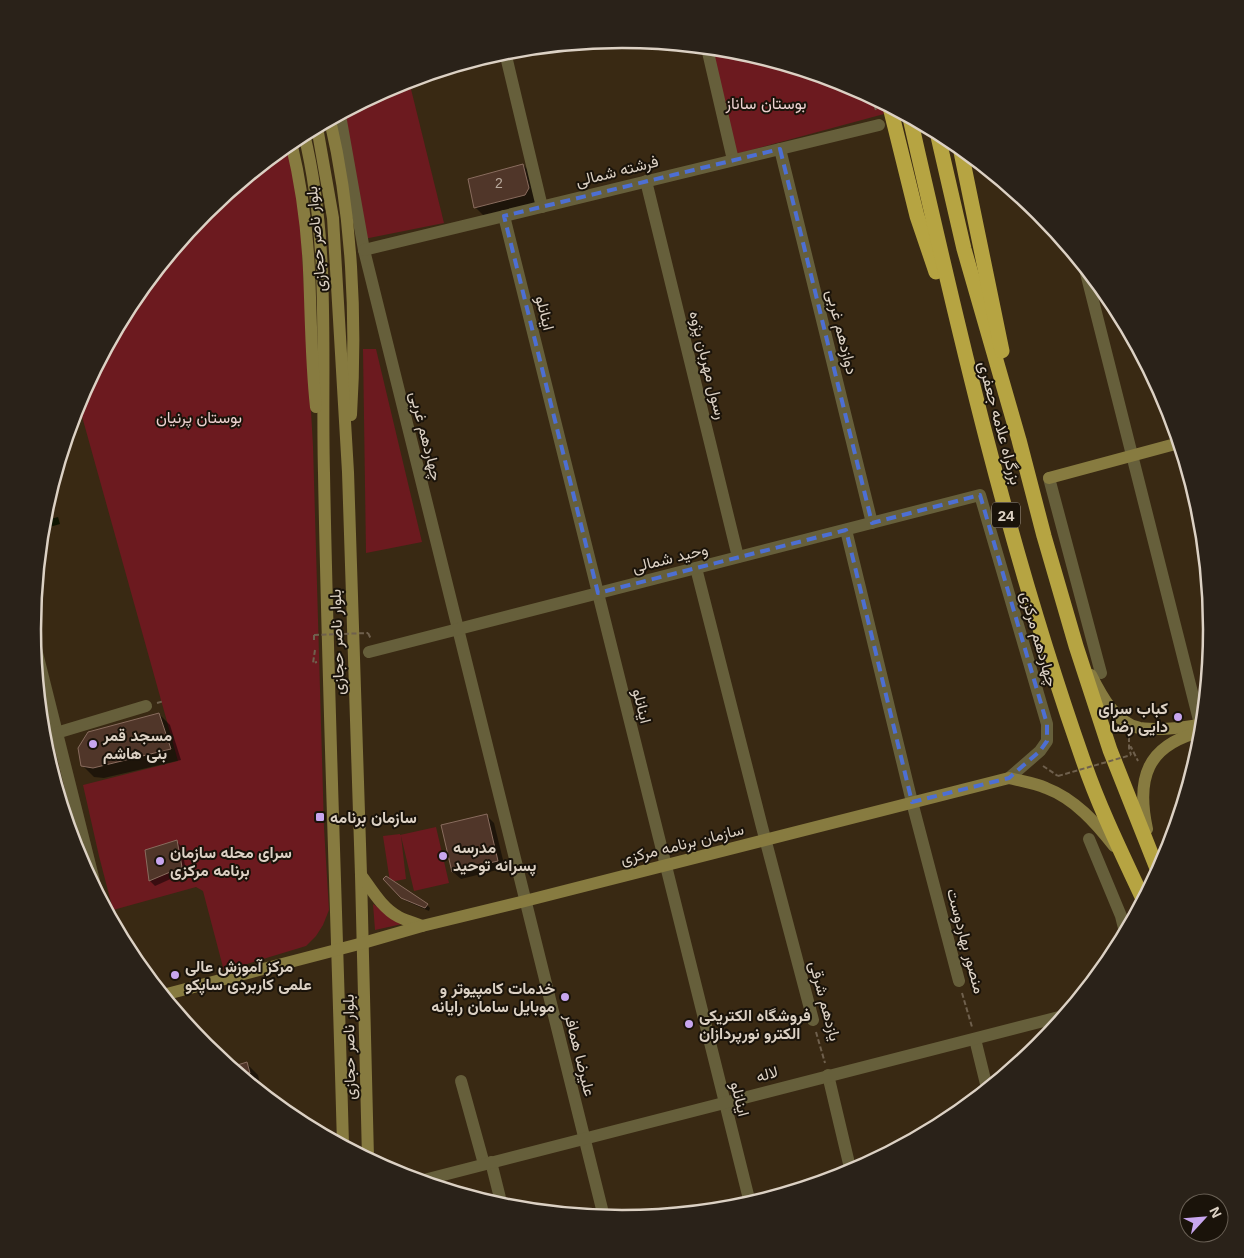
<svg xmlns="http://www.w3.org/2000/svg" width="1244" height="1258" viewBox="0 0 1244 1258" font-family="Helvetica,Vazirmatn,sans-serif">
  <rect width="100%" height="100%" fill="#392913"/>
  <g fill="#6c1a1f">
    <path d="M545,47L546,50L512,57L511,50Z"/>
    <path d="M712,48L737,51L848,84L882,103L884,114L736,154Z"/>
    <path d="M409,81L444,223L364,239L342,114L397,84Z"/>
    <path d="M288,144L300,216L313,446L324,828L329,910L323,925L316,936L306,946L224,971L203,891L196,887L113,910L99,856L83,785L178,761L78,402L132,301L205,212Z"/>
    <path d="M363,349H376L422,542L366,553Z"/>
    <path d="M436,827L449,883L414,891L401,836L406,879L390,882L383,836L400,834V835Z"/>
    <path d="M373,904L402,924L375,930Z"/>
  </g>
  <path fill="#0d1400" d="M58,517L60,524L46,528L44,521Z"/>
  <g fill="#0007">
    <path d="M523,165L534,176L536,206L487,219L476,208L469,180Z"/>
    <path d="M159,714L170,725L181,760L104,778L94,777L83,766Z"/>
    <path d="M487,816L494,823L505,868L461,879L453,872L443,826Z"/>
    <path d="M177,842L182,847L186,872L155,886L150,881L147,851Z"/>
    <path d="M385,879L427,905L430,908L429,911L406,901Z"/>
    <path d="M247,1064L258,1075L262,1093L232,1068Z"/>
  </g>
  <g fill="#503629" stroke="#896c5e">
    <path d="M523,164L529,188L525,195L474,208L468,179Z"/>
    <path d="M159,713L171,749L93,768L81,766L78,748L88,732Z"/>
    <path d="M487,814L498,861L452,872L441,825Z"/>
    <path d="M177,840L182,867L149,881L145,850Z"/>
    <path d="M386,876L428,904L425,908L401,898L383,879Z"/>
    <path d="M247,1062L250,1073L240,1074L231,1067Z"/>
  </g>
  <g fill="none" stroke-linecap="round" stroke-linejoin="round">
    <g stroke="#6f604d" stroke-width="2" stroke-dasharray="5 2.5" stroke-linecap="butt">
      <path d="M872,98L876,110"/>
      <path d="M368,633L371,639"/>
      <path d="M314,635V642"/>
      <path d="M315,650L313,663L317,662"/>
      <path d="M157,703L164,701"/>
      <path d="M1129,737V748L1131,755"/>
      <path d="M1129,748L1131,747L1138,761"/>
      <path d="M1043,766L1058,776"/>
      <path d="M962,993L972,1027"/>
      <path d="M816,1032L825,1063"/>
    </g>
    <g stroke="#665f3b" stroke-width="12">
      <path d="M707,48L733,160"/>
      <path d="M505,52L542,207"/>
      <path d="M340,115L364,250L604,1217"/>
      <path d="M780,149L872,523"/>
      <path d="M646,181L738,557"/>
      <path d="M504,216L750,1203"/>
      <path d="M364,250L879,125"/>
      <path d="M1085,269L1200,724"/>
      <path d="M1049,478L1101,673"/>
      <path d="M846,530L912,802L959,981"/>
      <path d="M696,568L762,827L813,1020"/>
      <path d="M33,637L96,889"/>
      <path d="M369,652L980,495L1047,724V741L1040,751L1009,778"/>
      <path d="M43,737L146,706"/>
      <path d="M1089,839L1121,916L1125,932"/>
      <path d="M975,1039L987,1088"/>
      <path d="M828,1075L851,1172"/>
      <path d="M461,1081L484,1164"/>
      <path d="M491,1162L502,1206"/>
      <path d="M420,1181L1063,1016"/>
    </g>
    <g stroke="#877b40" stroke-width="12">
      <path d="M330,120C352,213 357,319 351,415"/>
      <path d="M317,127L333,218L348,472L361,875L368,1158"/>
      <path d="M304,134C331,244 321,360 324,473C328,697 337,921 343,1145"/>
      <path d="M291,142C301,183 307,227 309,270C311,316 311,362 316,407"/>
      <path d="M1049,478L1179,443"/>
      <path d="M1091,675C1101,695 1116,724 1140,728C1147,729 1156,729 1163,729C1177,728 1189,727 1202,724"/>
      <path d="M1147,829C1136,778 1147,746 1199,732"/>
      <path d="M361,875C372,890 382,908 399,917C407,921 415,923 422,926"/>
      <path d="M163,995L363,943L422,926L525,901L1009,778C1021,781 1035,783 1046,788C1075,799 1096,823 1114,846"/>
    </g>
    <g stroke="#b6a442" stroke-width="15">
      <path d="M890,107L917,216L936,272"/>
      <path d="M910,118C959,334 1009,550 1083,760C1099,807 1122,854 1143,899"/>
      <path d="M937,132L964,249L1019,440L1044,536L1076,646L1110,750L1158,871"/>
      <path d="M960,147L1002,351"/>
    </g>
    <g stroke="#6f604d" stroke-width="2" stroke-dasharray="5 2.5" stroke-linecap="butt">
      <path d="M314,635L368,633"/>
      <path d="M1058,776L1131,755"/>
    </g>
  </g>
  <path fill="none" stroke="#4d6fd3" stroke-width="4" stroke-dasharray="10 6" stroke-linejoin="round" d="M780,149L872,523L980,495L1047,724V741L1040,751L1009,778L912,802L846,530L598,593L504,216Z"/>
  <g fill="#c8a6ef" stroke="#1a130a" stroke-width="2">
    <circle cx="1178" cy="717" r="5"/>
    <circle cx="93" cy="744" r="5"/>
    <rect x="315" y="812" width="10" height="10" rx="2.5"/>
    <circle cx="443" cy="856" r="5"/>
    <circle cx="160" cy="861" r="5"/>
    <circle cx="175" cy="975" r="5"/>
    <circle cx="565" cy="997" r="5"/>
    <circle cx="689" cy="1024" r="5"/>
  </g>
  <g text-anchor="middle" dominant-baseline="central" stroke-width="4" stroke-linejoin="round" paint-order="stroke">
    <g font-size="14" fill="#b9aa9d">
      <text x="499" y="183">2</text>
    </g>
    <rect fill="#1a130a" stroke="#a2988c" stroke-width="1" x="992" y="502.5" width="28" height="25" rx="4"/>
    <g font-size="15" font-weight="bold" fill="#dcd1c4">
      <text x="1006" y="515">24</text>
    </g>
    <g font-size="16" fill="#eed3d2" stroke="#1a130a">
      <text x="766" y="103">بوستان ساناز</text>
      <text x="199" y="417">بوستان پرنیان</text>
    </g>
    <g font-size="16" fill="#dcd1c4" stroke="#1a130a">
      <text transform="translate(617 171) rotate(-14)">فرشته شمالی</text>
      <text transform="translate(316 239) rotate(-95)">بلوار ناصر حجازی</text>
      <text transform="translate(545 313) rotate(76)">اینانلو</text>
      <text transform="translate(842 332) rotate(76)">دوازدهم غربی</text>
      <text transform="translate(708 365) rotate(76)">رسول مهربان پژوه</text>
      <text transform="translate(1000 423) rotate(75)">بزرگراه علامه جعفری</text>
      <text transform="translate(426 436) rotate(76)">چهاردهم غربی</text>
      <text transform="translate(670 558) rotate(-14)">وحید شمالی</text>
      <text transform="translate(1039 639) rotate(74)">چهاردهم مرکزی</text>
      <text transform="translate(337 642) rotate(-92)">بلوار ناصر حجازی</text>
      <text transform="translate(642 706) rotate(76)">اینانلو</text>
      <text transform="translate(682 844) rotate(-14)">سازمان برنامه مرکزی</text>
      <text transform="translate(966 941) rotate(75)">منصور بهاردوست</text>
      <text transform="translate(825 1001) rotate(75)">یازدهم شرقی</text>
      <text transform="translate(349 1047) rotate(-91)">بلوار ناصر حجازی</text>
      <text transform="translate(580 1055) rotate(76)">علیرضا همافر</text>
      <text transform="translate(767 1074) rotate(-15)">لاله</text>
      <text transform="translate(740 1099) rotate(76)">اینانلو</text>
    </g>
    <g font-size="16" font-weight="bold" fill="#dcd1c4" stroke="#1a130a" text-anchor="start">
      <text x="1168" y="708" text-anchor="end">کباب سرای<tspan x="1168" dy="18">دایی رضا</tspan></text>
      <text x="103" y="735">مسجد قمر<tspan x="103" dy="18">بنی هاشم</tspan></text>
      <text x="330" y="817">سازمان برنامه</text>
      <text x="453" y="847">مدرسه<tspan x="453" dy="18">پسرانه توحید</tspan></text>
      <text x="170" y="852">سرای محله سازمان<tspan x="170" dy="18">برنامه مرکزی</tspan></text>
      <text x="185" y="966">مرکز آموزش عالی<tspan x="185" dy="18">علمی کاربردی ساپکو</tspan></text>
      <text x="555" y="988" text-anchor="end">خدمات کامپیوتر و<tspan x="555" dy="18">موبایل سامان رایانه</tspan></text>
      <text x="699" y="1015">فروشگاه الکتریکی<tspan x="699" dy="18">الکترو نورپردازان</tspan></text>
    </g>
  </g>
  <path d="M0 0H1244V1258H0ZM41 629a581 581 0 1 1 1162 0a581 581 0 1 1-1162 0Z" fill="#2a2219" fill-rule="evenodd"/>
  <path fill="none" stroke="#dcd1c4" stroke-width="2.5" d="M41 629a581 581 0 1 1 1162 0a581 581 0 1 1-1162 0Z"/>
  <g transform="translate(1204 1218) rotate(64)"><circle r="24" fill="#1a130a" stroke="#685f54"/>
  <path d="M0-4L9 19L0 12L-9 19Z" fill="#c8a6ef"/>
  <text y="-8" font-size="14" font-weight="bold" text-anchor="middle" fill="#dcd1c4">N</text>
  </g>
</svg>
